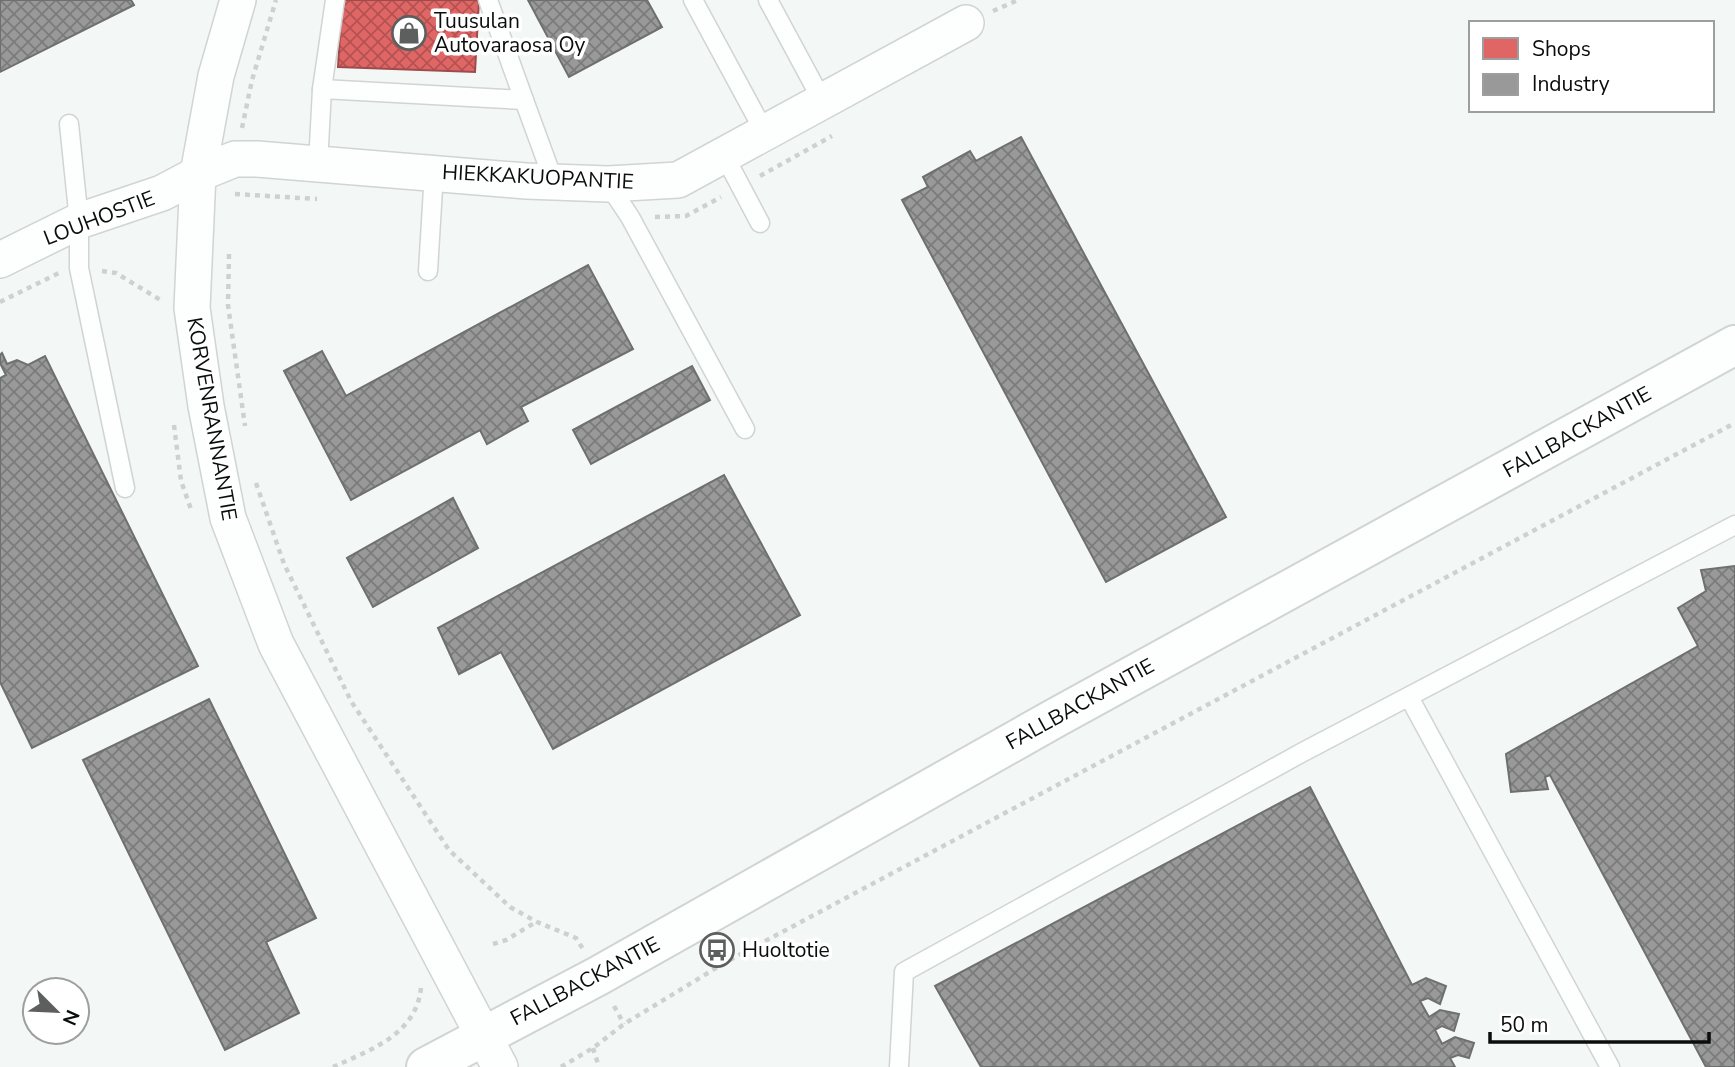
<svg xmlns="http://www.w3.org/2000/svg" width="1735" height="1067" viewBox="0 0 1735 1067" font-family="'Nunito Sans',sans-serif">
  <defs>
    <pattern id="shops-cross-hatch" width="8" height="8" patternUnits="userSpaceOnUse" patternTransform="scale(1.75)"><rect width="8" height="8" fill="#e06666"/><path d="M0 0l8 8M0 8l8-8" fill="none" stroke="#b45252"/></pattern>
    <pattern id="industry-cross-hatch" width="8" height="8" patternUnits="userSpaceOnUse" patternTransform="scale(1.75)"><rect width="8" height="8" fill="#999"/><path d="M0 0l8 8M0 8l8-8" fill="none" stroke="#7b7b7b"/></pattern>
  </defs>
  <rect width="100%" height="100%" fill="#f3f8f7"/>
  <path fill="url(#shops-cross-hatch)" stroke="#a04b4b" stroke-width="2" d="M342,0H479L475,72L338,67Z"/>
  <g fill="url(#industry-cross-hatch)" stroke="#6e6f6f" stroke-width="2">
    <path d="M0,0H131L134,5L0,72Z"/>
    <path d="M528,0H647L662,27L569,77Z"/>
    <path d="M1021,137L1226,517L1106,582L902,200L928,187L923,177L970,151L976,161Z"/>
    <path d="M588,265L633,349L521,407L528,421L487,444L480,430L351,500L284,371L322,351L346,396Z"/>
    <path d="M2,353L7,364L17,360L28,365L45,356L198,666L32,748L0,682V378L6,375L0,363V355Z"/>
    <path d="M692,366L710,400L591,464L573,430Z"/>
    <path d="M724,475L800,615L553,749L501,652L459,674L438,628Z"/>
    <path d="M453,498L478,548L373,607L347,558Z"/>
    <path d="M1735,566V1067H1706L1550,775L1545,777L1548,789L1511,792L1506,754L1698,646L1678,608L1706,591L1701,570Z"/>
    <path d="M209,699L316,918L266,942L299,1013L225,1050L83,760Z"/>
    <path d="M1310,787L1412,985L1426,978L1446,986L1440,1004L1428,998L1420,1001L1429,1017L1440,1010L1459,1014L1454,1031L1442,1026L1435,1030L1442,1044L1455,1037L1474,1043L1469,1058L1458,1055L1450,1058L1455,1067H981L935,986Z"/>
  </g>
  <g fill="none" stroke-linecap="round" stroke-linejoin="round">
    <g stroke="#d0d4d3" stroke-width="21">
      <g id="lane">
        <path d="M488,0L524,100"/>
        <path d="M693,0L765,133"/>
        <path d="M768,0L823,102"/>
        <path d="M322,89L335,0"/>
        <path d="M69,124L79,221V268L125,488"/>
        <path d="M724,155L760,223"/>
        <path d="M318,164L322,89L524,100L554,182"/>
        <path d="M608,184L630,217L745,429"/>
        <path d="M428,271L434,172"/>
        <path d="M1409,697L1610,1067"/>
        <path d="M899,1067L904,972L1303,752L1735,525"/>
      </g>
    </g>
    <g stroke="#d0d4d3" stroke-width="38">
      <g id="street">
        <path d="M238,0L216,76L198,174L192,308L206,406L228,518L276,644L500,1067"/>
        <path d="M0,260L79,221L162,193L198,174L235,159H257L526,181L608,184L678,180L966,23"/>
      </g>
    </g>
    <g stroke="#d0d4d3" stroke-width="42">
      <path id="secondary" d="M426,1067L598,976L1057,717L1735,345"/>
    </g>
    <g stroke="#cfd1d1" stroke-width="4.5" stroke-dasharray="5 5" stroke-linecap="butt">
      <path d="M993,11L1018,0"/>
      <path d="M242,128L252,80L276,0"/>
      <path d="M760,176L832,136"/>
      <path d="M235,194L317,199"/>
      <path d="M655,217L686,216L721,197"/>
      <path d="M229,254L228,305L245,426"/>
      <path d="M102,271L116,273L162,301"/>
      <path d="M0,302L59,273"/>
      <path d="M174,425L181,481L192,512"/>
      <path d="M256,483L284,564L351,701L449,850L510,907L537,922L576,938L583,949"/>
      <path d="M493,944L506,940L536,922"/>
      <path d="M717,950L726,962"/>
      <path d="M614,1006L624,1024"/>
      <path d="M593,1048L599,1067"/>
      <path d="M333,1067C370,1050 416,1035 421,988"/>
      <path d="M561,1067L593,1048L624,1024L726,962L1735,423"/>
    </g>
    <use href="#lane" stroke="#fdfefe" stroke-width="18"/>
    <use href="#street" stroke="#fdfefe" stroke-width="35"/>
    <use href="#secondary" stroke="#fdfefe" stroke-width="38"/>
  </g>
  <defs>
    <g id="shop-ring" transform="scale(1.75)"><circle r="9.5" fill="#fff" stroke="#5c5f5e" stroke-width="1.5"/><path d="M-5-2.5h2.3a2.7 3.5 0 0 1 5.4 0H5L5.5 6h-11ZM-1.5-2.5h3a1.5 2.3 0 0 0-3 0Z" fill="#5c5f5e"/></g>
    <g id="bus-ring" transform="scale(1.75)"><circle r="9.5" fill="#fff" stroke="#5c5f5e" stroke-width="1.5"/><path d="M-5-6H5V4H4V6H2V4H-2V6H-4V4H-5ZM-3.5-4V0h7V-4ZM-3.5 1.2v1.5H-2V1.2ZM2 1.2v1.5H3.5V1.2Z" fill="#5c5f5e"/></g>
  </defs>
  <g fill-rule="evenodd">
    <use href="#shop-ring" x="409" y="33"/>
    <use href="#bus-ring" x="717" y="950"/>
  </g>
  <g text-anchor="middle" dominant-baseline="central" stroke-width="7" stroke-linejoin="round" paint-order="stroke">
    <g font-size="21" fill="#0a0d0c" stroke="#fff" text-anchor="start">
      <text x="434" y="21">Tuusulan<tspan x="434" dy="24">Autovaraosa Oy</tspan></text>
      <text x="742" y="950">Huoltotie</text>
    </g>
    <g font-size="21" fill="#0a0d0c" stroke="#fff">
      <text transform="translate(538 177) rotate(3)">HIEKKAKUOPANTIE</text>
      <text transform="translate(99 218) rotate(-21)">LOUHOSTIE</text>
      <text transform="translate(212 419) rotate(80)">KORVENRANNANTIE</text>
      <text transform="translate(1577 432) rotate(-29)">FALLBACKANTIE</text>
      <text transform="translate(1080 704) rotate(-29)">FALLBACKANTIE</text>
      <text transform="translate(585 981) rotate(-28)">FALLBACKANTIE</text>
    </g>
  </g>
  <rect x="1469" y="21" width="245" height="91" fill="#ffffff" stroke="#9d9e9e" stroke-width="2"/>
  <rect x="1483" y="38" width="35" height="21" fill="#e06666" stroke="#9d9e9e" stroke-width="2"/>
  <text x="1532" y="56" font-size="21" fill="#0a0d0c">Shops</text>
  <rect x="1483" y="74" width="35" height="21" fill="#999999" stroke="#9d9e9e" stroke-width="2"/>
  <text x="1532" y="91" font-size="21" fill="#0a0d0c">Industry</text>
  <g transform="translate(56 1011) rotate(114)"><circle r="33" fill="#ffffff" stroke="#9d9e9e" stroke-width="2"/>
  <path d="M0-5L12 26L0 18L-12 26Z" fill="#5c5f5e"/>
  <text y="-10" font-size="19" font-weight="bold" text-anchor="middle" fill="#0a0d0c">N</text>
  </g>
  <path d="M1490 1032v10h219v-10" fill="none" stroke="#0a0d0c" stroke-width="3.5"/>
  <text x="1500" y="1032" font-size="21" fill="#0a0d0c" stroke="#ffffff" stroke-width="5" paint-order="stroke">50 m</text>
</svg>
